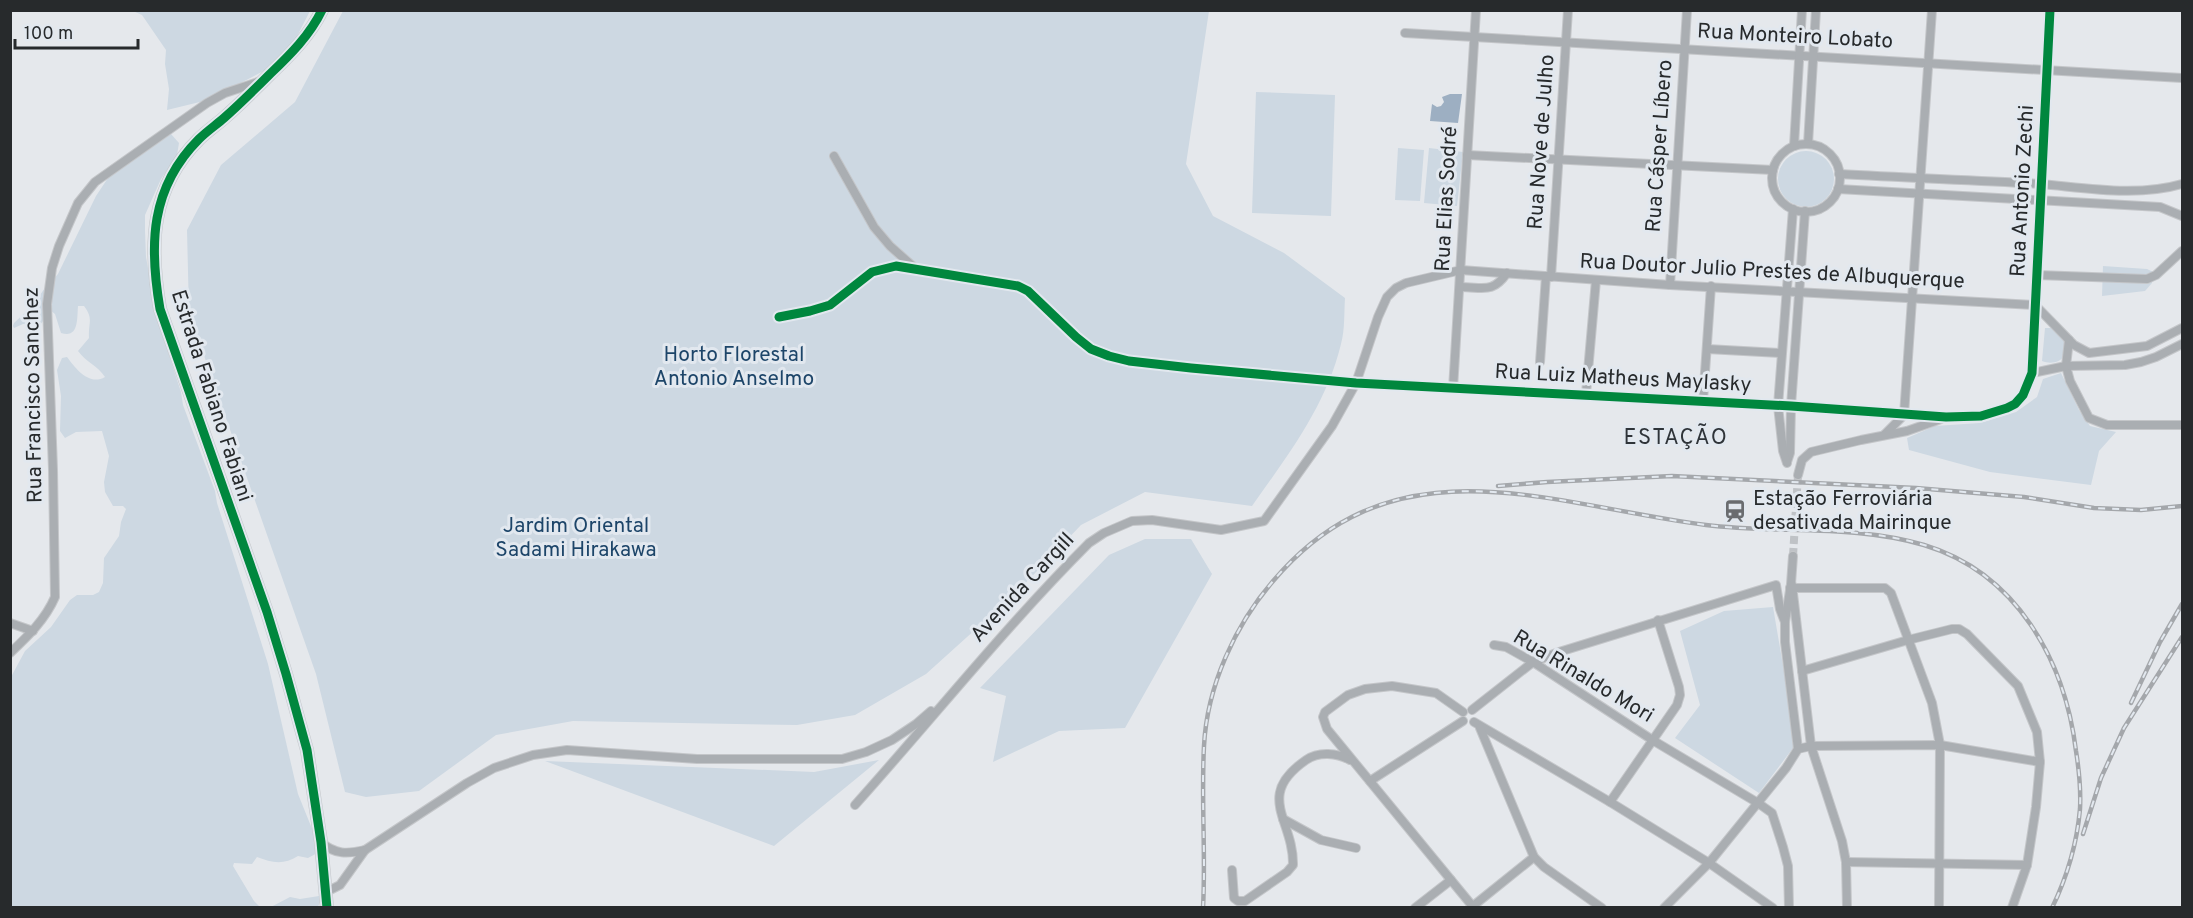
<svg xmlns="http://www.w3.org/2000/svg" width="2193" height="918" viewBox="0 0 2193 918" font-family="Overpass,sans-serif">
  <rect width="100%" height="100%" fill="#e5e8ec"/>
  <g fill="#cdd8e2">
    <path d="M133,11H310L293,44L275,65L208,100L167,110L169,89L165,64L166,50L142,15Z"/>
    <path d="M343,11H1209L1186,164L1213,216L1284,253L1345,298C1344,313 1345,330 1341,344C1326,406 1288,455 1252,506L1145,492L1081,525L1017,592L926,674L855,715L797,725L573,721L496,735L419,791L366,797L345,792L316,674L189,313L187,230L221,165L295,102Z"/>
    <path d="M1256,92L1335,95L1331,216L1252,213Z"/>
    <path d="M171,134L179,143L177,155L161,179L145,215V230L146,257L157,318L181,392L183,405L215,491L217,503L268,664L298,794L321,851L308,858L298,856C284,865 272,863 257,857L252,864L234,863L233,866L254,901L260,907L11,908V677L25,651L51,627L70,600L77,595H93L99,592L103,583L104,558L119,536L121,522L126,509L123,506H113L105,492L104,482L109,456L102,431L76,432L65,438L60,431L61,396L57,370L62,358L67,357C76,369 89,386 105,377C98,366 86,362 78,351L89,338C88,323 94,319 84,306H78C77,318 79,339 61,333L55,314L49,309L46,311L43,321L40,325L23,324L14,328L13,326L14,323L33,305L47,285L58,274L96,196L108,178Z"/>
    <path d="M1398,148L1424,150L1420,201L1395,200Z"/>
    <path d="M1429,148L1463,152L1457,206L1424,203Z"/>
    <circle cx="1806" cy="179" r="28"/>
    <path d="M2103,266L2147,269L2153,272L2152,283L2145,291L2102,296Z"/>
    <path d="M2045,328H2053C2056,332 2061,335 2063,339C2073,356 2057,367 2042,361Z"/>
    <path d="M2061,373L2079,410L2090,426L2116,432L2099,451L2091,485L1990,472L1909,450L1907,438L1935,426L1980,423L2016,412L2037,397L2043,379Z"/>
    <path d="M1145,539H1191L1212,574L1125,728L1059,731L993,762L1006,696L980,688L1109,555Z"/>
    <path d="M1773,607L1792,718L1793,748L1759,793L1675,738L1700,705L1680,631L1724,611Z"/>
    <path d="M879,760L774,846L545,761L814,772Z"/>
    <path d="M319,896L321,899L318,907L269,908L290,897L300,899Z"/>
  </g>
  <path fill="#9dafc2" d="M1450,94H1462L1458,123L1430,121L1432,104L1437,107L1441,106L1444,102L1442,97Z"/>
  <g fill="none" stroke-linecap="round" stroke-linejoin="round">
    <path stroke="#bfc2c6" stroke-width="8" stroke-dasharray="8 4" stroke-linecap="butt" d="M1793,556L1798,475"/>
    <g stroke="#c4c6c9" stroke-width="10">
      <g id="street">
        <path d="M1405,33L2182,78"/>
        <path d="M1808,144L1816,10"/>
        <circle cx="1806" cy="178" r="34"/>
        <path d="M1794,146L1802,10"/>
        <path d="M1467,155L1773,170"/>
        <path d="M834,156L874,227L890,246L916,269"/>
        <path d="M1839,174C1907,178 1974,180 2041,184C2087,188 2137,197 2182,184"/>
        <path d="M1838,189L2160,207L2182,216"/>
        <path d="M2037,275L2147,279L2156,275L2182,251"/>
        <path d="M1551,277L1568,10"/>
        <path d="M1670,285L1687,10"/>
        <path d="M1460,287C1484,287 1492,294 1507,273"/>
        <path d="M779,317L810,311L830,305L872,272L896,266L1018,286L1028,291L1076,337L1091,349L1109,356L1129,361L1191,368L1356,383L1791,406L1946,417L1981,416L2007,408L2015,404L2023,395L2032,373L2050,10"/>
        <path d="M2069,340L2066,366L2070,381L2089,418L2107,425H2182"/>
        <path d="M1707,349L1781,353"/>
        <path d="M1540,362L1546,276"/>
        <path d="M2032,373L2066,366L2125,365L2141,362L2156,357L2182,344"/>
        <path d="M1453,389L1476,10"/>
        <path d="M1586,394L1596,280"/>
        <path d="M1703,401L1711,286"/>
        <path d="M1884,435L1904,415L1932,10"/>
        <path d="M1787,462L1790,453L1791,406L1805,211"/>
        <path d="M1787,463L1783,451L1778,406L1793,209"/>
        <path d="M1798,475L1802,460L1811,452L1861,440L1907,431L1941,419"/>
        <path d="M1793,556L1791,584L1785,622V642L1798,749"/>
        <path d="M1792,585L1811,746L1842,841L1846,862L1847,908"/>
        <path d="M1790,588H1885L1891,593L1932,703L1940,745L1939,908"/>
        <path d="M10,623L33,631"/>
        <path d="M1494,645L1506,647L1533,662L1654,741L1758,803L1772,813L1783,847L1788,866L1789,908"/>
        <path d="M10,653C28,636 45,620 55,597L53,470L47,304L52,268L59,246L78,203L95,182L207,103L225,93L264,80"/>
        <path d="M1802,671L1908,640L1952,629H1959L1967,634L2018,686L2037,732L2040,762L2036,807L2027,865L2012,908"/>
        <path d="M1472,710L1533,662L1559,652L1776,585L1780,609L1785,622"/>
        <path d="M1463,712L1436,693L1392,686L1365,689L1348,695L1325,712L1323,717L1327,729L1474,908"/>
        <path d="M1474,722L1610,802L1709,863L1773,908"/>
        <path d="M1480,728L1534,857L1544,867L1602,908"/>
        <path d="M1370,781L1463,721"/>
        <path d="M1610,802L1677,705L1680,695L1679,687L1658,620"/>
        <path d="M855,805C933,718 1006,626 1089,543L1104,533L1132,521L1152,520L1221,530L1264,521L1332,426L1356,383L1378,317L1387,297L1396,288L1406,283L1461,270L1670,285L2035,305L2074,345L2089,353L2147,346L2182,328"/>
        <path d="M1283,819L1321,840L1356,848"/>
        <path d="M321,842C335,855 348,854 365,850"/>
        <path d="M1846,862L2027,865"/>
        <path d="M1232,870L1234,898L1238,901H1245L1287,872L1293,865C1294,820 1254,796 1306,760C1319,751 1337,753 1350,760"/>
        <path d="M326,892L340,885L365,850L467,783L494,768L533,755L567,750L697,759H842L866,752L892,740L916,724L931,711"/>
        <path d="M1473,906L1534,857"/>
        <path d="M1415,908L1451,880"/>
        <path d="M1664,908L1709,863L1786,768L1798,749L1811,746L1940,745L2040,762"/>
      </g>
    </g>
    <g stroke="#c4c6c9" stroke-width="14">
      <path id="secondary" d="M322,10C310,35 290,55 270,74C255,89 240,104 224,118C216,125 207,131 199,139C150,188 149,245 160,309L267,612L286,674L307,750L321,842L327,908"/>
    </g>
    <use href="#street" stroke="#aaaeb2" stroke-width="8"/>
    <use href="#secondary" stroke="#aaacb1" stroke-width="12"/>
    <g stroke="#a4a7ab" stroke-width="4.5">
      <g id="rail">
        <path d="M1498,486L1547,482L1672,476L1916,488L2024,497L2094,508L2141,510L2182,506"/>
        <path d="M2131,703L2160,642L2182,604"/>
        <path d="M2083,834L2101,778L2124,728L2182,637"/>
        <path d="M1203,908C1206,854 1201,800 1204,746C1207,686 1235,625 1274,580C1396,437 1550,505 1706,525C1778,534 1854,524 1924,545C2017,573 2065,661 2076,751C2079,770 2081,790 2080,809C2077,843 2067,877 2052,908"/>
      </g>
    </g>
    <use href="#rail" stroke="#e2e8ef" stroke-width="2" stroke-dasharray="7" stroke-linecap="butt"/>
    <g stroke="#e2e8ef" stroke-width="13">
      <g id="cycleway">
        <path d="M322,10C310,35 290,55 270,74C255,89 240,104 224,118C216,125 207,131 199,139C150,188 149,245 160,309L267,612L286,674L307,750L321,842L327,908"/>
        <path d="M779,317L810,311L830,305L872,272L896,266L1018,286L1028,291L1076,337L1091,349L1109,356L1129,361L1191,368L1356,383L1791,406L1946,417L1981,416L2007,408L2015,404L2023,395L2032,373L2050,10"/>
      </g>
    </g>
    <use href="#cycleway" stroke="#00873e" stroke-width="9"/>
  </g>
  <defs>
    <g id="station-bare" transform="scale(1.8)"><path d="M-3-6H3Q5-6 5-4V2Q5 4 3 4L4.5 6H3L1.5 4h-3L-3 6H-4.5L-3 4Q-5 4-5 2V-4Q-5-6-3-6ZM-3.5-4v3h7v-3ZM-3.5 1v1.5H-2V1ZM2 1v1.5H3.5V1Z" fill="#6a6c6f" stroke="#e2e8ef" stroke-width="2.5" paint-order="stroke"/></g>
  </defs>
  <g fill-rule="evenodd">
    <use href="#station-bare" x="1735" y="511"/>
  </g>
  <g text-anchor="middle" dominant-baseline="central" stroke-width="6" stroke-linejoin="round" paint-order="stroke">
    <g font-size="21" fill="#272a2c" stroke="#e2e8ef">
      <text transform="translate(1795 37) rotate(3)">Rua Monteiro Lobato</text>
      <text transform="translate(1542 142) rotate(-86)">Rua Nove de Julho</text>
      <text transform="translate(1660 146) rotate(-86)">Rua Cásper Líbero</text>
      <text transform="translate(2023 191) rotate(-87)">Rua Antonio Zechi</text>
      <text transform="translate(1447 199) rotate(-87)">Rua Elias Sodré</text>
      <text transform="translate(1772 272) rotate(3)">Rua Doutor Julio Prestes de Albuquerque</text>
      <text transform="translate(1623 379) rotate(3)">Rua Luiz Matheus Maylasky</text>
      <text transform="translate(34 395) rotate(-91)">Rua Francisco Sanchez</text>
      <text transform="translate(211 396) rotate(72)">Estrada Fabiano Fabiani</text>
      <text transform="translate(1023 588) rotate(-47)">Avenida Cargill</text>
      <text transform="translate(1583 677) rotate(31)">Rua Rinaldo Mori</text>
    </g>
    <g font-size="21" fill="#1d4569" stroke="#e2e8ef">
      <text x="734" y="355">Horto Florestal<tspan x="734" dy="24">Antonio Anselmo</tspan></text>
      <text x="576" y="526">Jardim Oriental<tspan x="576" dy="24">Sadami Hirakawa</tspan></text>
    </g>
    <g font-size="21" fill="#272a2c" stroke="#e2e8ef" text-anchor="start">
      <text x="1753" y="499">Estação Ferroviária<tspan x="1753" dy="24">desativada Mairinque</tspan></text>
    </g>
    <g font-size="22" letter-spacing="1.5" fill="#2f3439" stroke="#e2e8ef">
      <text x="1676" y="438">ESTAÇÃO</text>
    </g>
  </g>
  <rect width="2193" height="918" fill="none" stroke="#272a2c" stroke-width="24"/>
  <path d="M15 39v9h123v-9" fill="none" stroke="#272a2c" stroke-width="3"/>
  <text x="24" y="39" font-size="18" fill="#272a2c" stroke="#e2e8ef" stroke-width="4.5" paint-order="stroke">100 m</text>
</svg>
